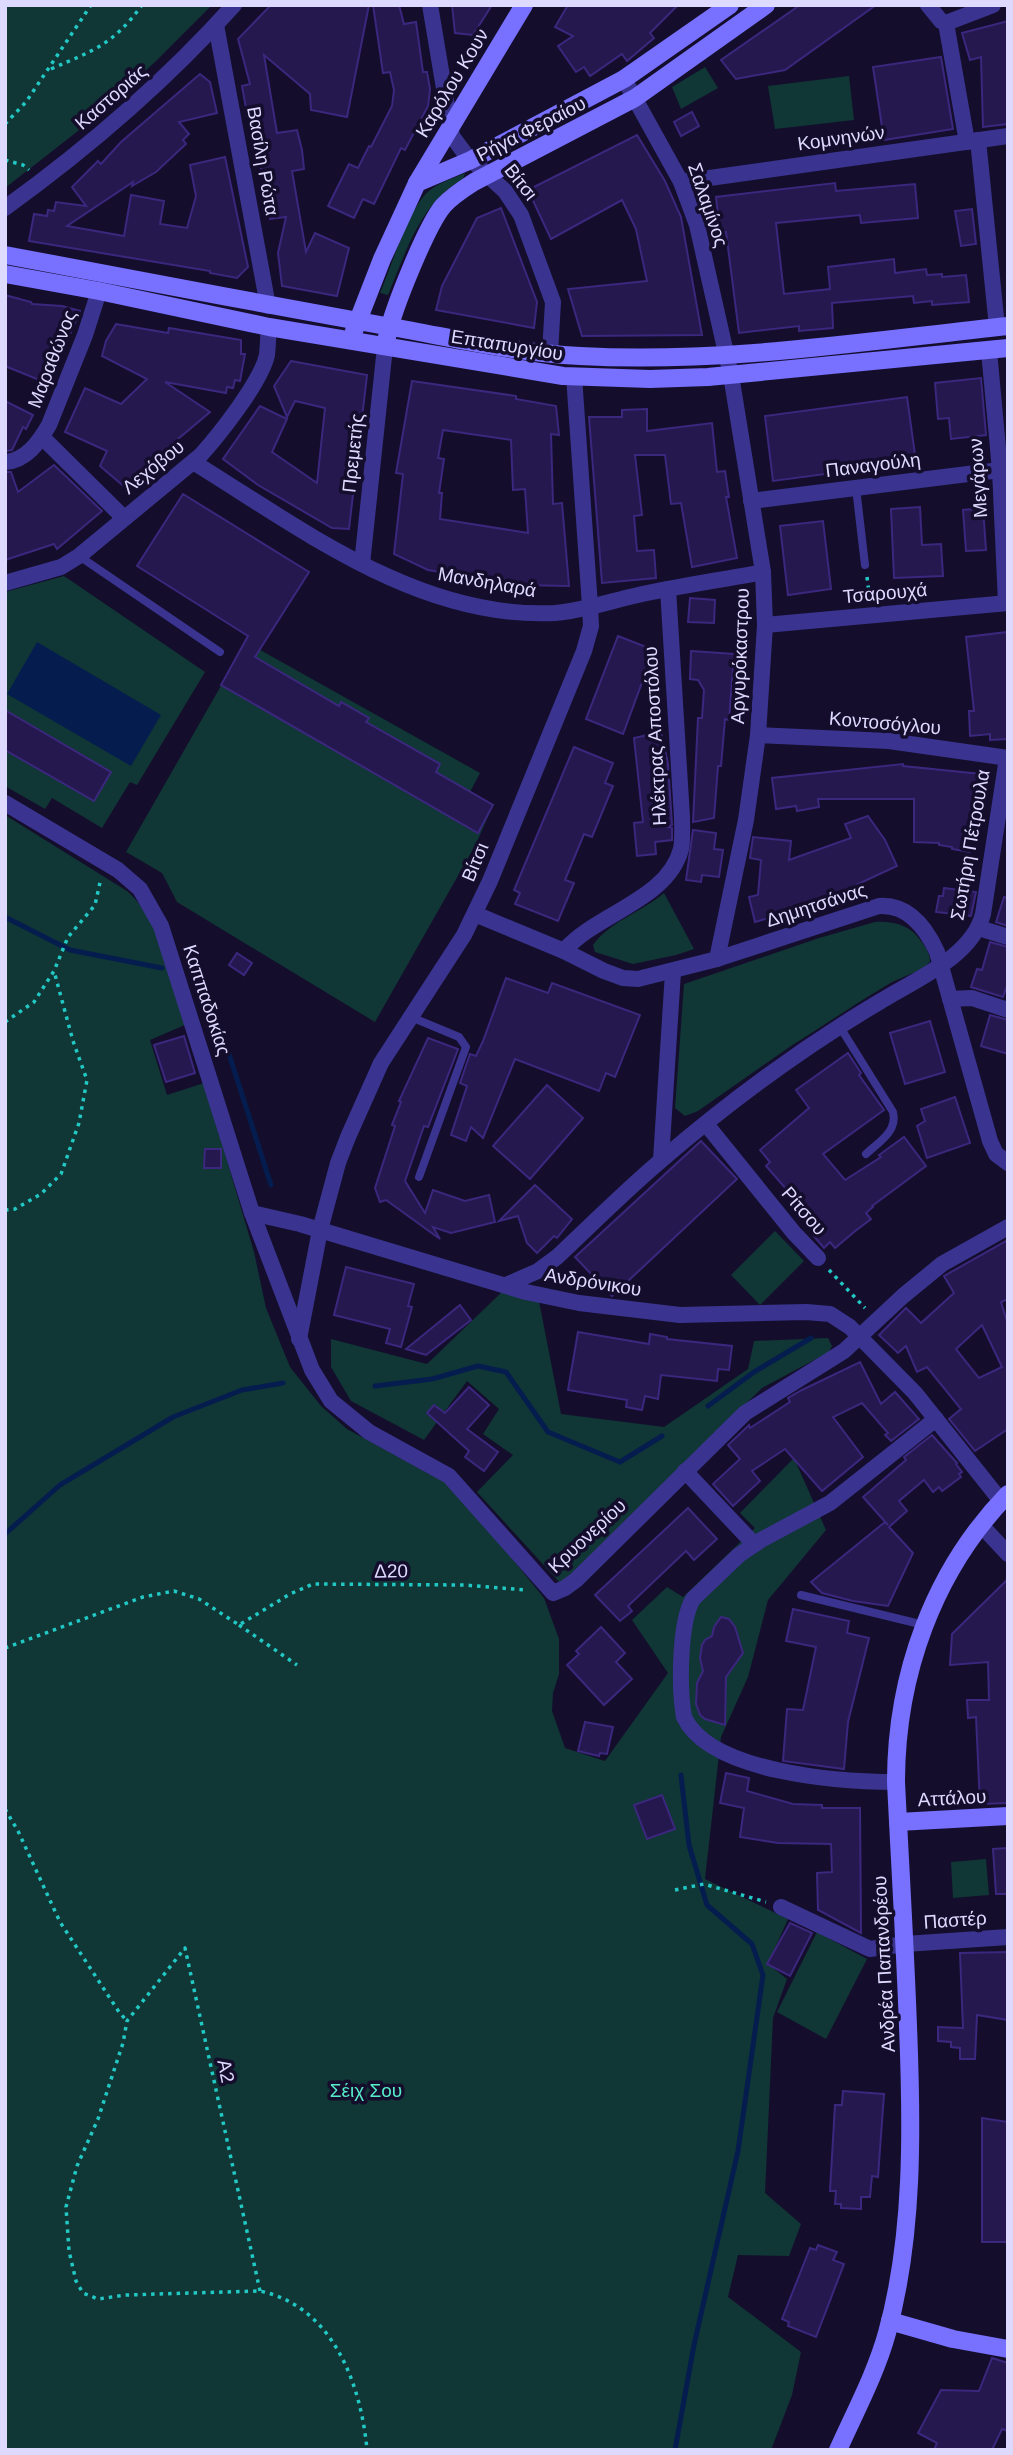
<svg xmlns="http://www.w3.org/2000/svg" width="1013" height="2455" viewBox="0 0 1013 2455" font-family="Arial,sans-serif">
  <rect width="100%" height="100%" fill="#140e2c"/>
  <g fill="#103636">
    <path d="M5,5H212L155,62L78,131L5,188Z"/>
    <path d="M705,67L718,88L681,109L672,87Z"/>
    <path d="M849,76L854,120L775,129L768,86Z"/>
    <path d="M465,173L463,179C420,203 406,252 388,295L380,293C391,268 409,206 430,190C440,182 454,178 465,173Z"/>
    <path d="M64,576L205,672L137,785L130,782L102,828L52,798L45,809L5,786V592Z"/>
    <path d="M246,642L480,773L470,792L493,805L476,844L375,1022L177,902L162,873L126,852Z"/>
    <path d="M5,815L127,891C163,922 172,980 187,1024L150,1040L167,1095L204,1083L254,1252L266,1308L290,1367L321,1406L347,1429L446,1483L485,1525L544,1598L559,1639V1674L553,1693L552,1711L565,1748L605,1761L668,1673L632,1620L667,1587L683,1597L755,1528L740,1513L794,1458L826,1530L768,1600L748,1677L721,1737L705,1879L788,1919L768,1964L787,1979L773,2018L765,2193L801,2224L789,2256L738,2255L728,2297L801,2352L792,2395L771,2450H5Z"/>
    <path d="M664,893L694,949L676,955L633,964L595,952L593,945C610,921 642,912 664,893Z"/>
    <path d="M875,922C894,921 910,925 921,941C926,948 930,953 930,962L922,969L892,982L864,999L788,1048L698,1111L685,1116L675,1108L684,984L819,938Z"/>
    <path d="M775,1231L804,1261L760,1305L731,1275Z"/>
    <path d="M504,1290L539,1301L561,1414L664,1427L748,1369L754,1341L828,1338L832,1346L829,1352L762,1388L561,1584L477,1492L513,1455L483,1434L499,1409L467,1381L424,1440L351,1401L331,1367V1339L427,1364Z"/>
    <path d="M986,1859L989,1895L953,1898L951,1862Z"/>
    <path d="M817,1932L867,1959L826,2039L777,2012Z"/>
  </g>
  <path fill="#051d4e" d="M37,642L161,715L131,766L7,694Z"/>
  <g fill="none" stroke-linecap="round" stroke-linejoin="round">
    <g stroke="#051d4e" stroke-width="5">
      <path d="M5,917L70,950L162,968"/>
      <path d="M212,1001L271,1185"/>
      <path d="M375,1386L432,1379L478,1366L506,1372L548,1432L620,1462L662,1436"/>
      <path d="M708,1406L754,1372L811,1338"/>
      <path d="M5,1534L60,1485L173,1417L242,1390L283,1383"/>
      <path d="M675,2450L694,2345L738,2151L763,1975L752,1944L707,1905L689,1845L681,1775"/>
    </g>
  </g>
  <g fill="#25184f" stroke="#3b277d" stroke-width="2" fill-rule="evenodd">
    <path d="M271,5H369L347,117L311,110L310,94L264,55L277,133L297,130L302,150L304,169L292,171L306,252L315,233L349,248L337,296L282,286L278,253L286,217L270,219L252,119H248L242,86L250,84L238,39Z"/>
    <path d="M373,5H399L404,24L416,22L423,72H427L430,89L428,106L405,150L401,148L374,204L363,199L354,218L328,206L349,164L358,168L369,146L371,147L392,106L394,90L390,72L383,73Z"/>
    <path d="M452,5H492L473,35L455,33Z"/>
    <path d="M568,5H678L650,33L654,38L627,61L622,54L590,76L584,67L576,72L558,46L573,36L555,27Z"/>
    <path d="M800,5H876L785,70L736,79L721,60Z"/>
    <path d="M1008,21V124L983,127L981,57L970,60L962,33Z"/>
    <path d="M941,57L953,129L884,140L873,67Z"/>
    <path d="M200,74L210,82L217,113L179,122L189,134L183,140L186,144L156,172L132,186L133,182L67,226L124,236L131,195L164,201L160,224L187,228L196,196L190,165L225,157L248,267L237,278L210,273V271L29,241L34,214L47,216L48,210L54,211L56,202L86,206L72,187L98,161L101,164L121,142Z"/>
    <path d="M692,112L699,126L681,136L674,122Z"/>
    <path d="M637,135L665,181L681,217L702,335L582,336L568,289L647,281L636,229L622,200L551,239L528,190Z"/>
    <path d="M835,183L836,191L915,184L918,218L861,223L860,215L776,223L784,294L830,289L828,267L894,259L895,273L926,269L927,275L942,274V277L966,275L969,302L932,305V301L914,303L913,296L832,303L833,328L799,331V326L739,333L726,232L720,233L716,197Z"/>
    <path d="M501,208L537,302L534,328L436,310L442,286L477,218Z"/>
    <path d="M972,209L976,244L961,246L955,211Z"/>
    <path d="M5,295L31,302L32,304L62,306L80,311L62,353L57,350L44,382L5,366Z"/>
    <path d="M116,324L168,333L169,328L241,340V354H245L240,381L235,380L233,388L227,387L226,393L165,382L210,412L153,460L157,464L127,489L100,466L107,451L65,432L85,388L121,404L147,379L102,356L106,341Z"/>
    <path d="M291,361L367,375L349,529L332,528L258,485L223,459L260,406L287,419L272,452L317,483L325,408L295,401L287,417L274,386Z"/>
    <path d="M981,378L986,435L951,439L949,418L938,419L935,383Z"/>
    <path d="M412,381L516,396V399L556,406L559,435L551,434L553,504L562,503L569,586L518,585L428,570L394,554L403,474L396,473ZM443,430L511,440L513,490L525,489L528,533L440,519L442,493H439L444,459L438,458Z"/>
    <path d="M907,397L916,462L773,481L765,416Z"/>
    <path d="M5,401L33,415L26,429L23,427L12,450L5,451Z"/>
    <path d="M647,409V431L712,423L717,472L725,471L729,497H726L737,558L692,567L681,503L671,504L665,455H635L642,515L634,516L637,551L654,550L656,578L602,583L589,417H622V410Z"/>
    <path d="M54,465L102,511L57,549L54,544L5,560V472H11L18,492Z"/>
    <path d="M183,494L309,572L255,657L339,706L341,702L369,718L366,722L440,764L436,772L493,805L478,833L221,685L248,636L137,566Z"/>
    <path d="M920,507L922,545L941,544L943,576L894,578L891,509Z"/>
    <path d="M983,508L986,550L966,551L963,510Z"/>
    <path d="M823,521L831,589L788,595L780,526Z"/>
    <path d="M690,598L715,600L714,623L688,622Z"/>
    <path d="M1008,632V739L990,740V734L970,736L969,711H974L966,637Z"/>
    <path d="M618,636L654,650L623,734L586,719Z"/>
    <path d="M691,651L734,654L729,720L725,719L721,766H718L714,818L693,822L698,718H702L704,690L698,680L690,679Z"/>
    <path d="M5,710L111,772L94,801L5,750Z"/>
    <path d="M661,732L668,764L672,825L668,827L672,828V840L655,842L656,854L637,856L634,823L643,822L634,738Z"/>
    <path d="M574,747L613,763L605,783L613,786L592,837L584,834L565,880L574,883L558,921L515,904L520,893L514,890Z"/>
    <path d="M903,764V766L981,774L970,852L952,849V847L939,845V843L914,842V799H818L819,807L797,811L796,806L776,809L772,778Z"/>
    <path d="M868,816L885,840L897,866L858,884L860,887L806,907L755,922L749,897L758,895L761,860L750,858L753,837L791,841L789,860L851,838L845,824Z"/>
    <path d="M693,830L716,833L714,849L723,850L719,877L702,875L701,882L686,880Z"/>
    <path d="M944,888L976,892L971,916L936,912L939,896H943Z"/>
    <path d="M1004,897L1008,898V926L996,922Z"/>
    <path d="M990,942L1008,947V983L1003,997L971,987L977,969L982,970Z"/>
    <path d="M237,953L252,963L244,975L229,965Z"/>
    <path d="M506,978L548,993L552,983L640,1015L615,1077L606,1073L599,1091L515,1059L483,1138L471,1127L466,1141L451,1135L467,1086L460,1083L470,1054L476,1056L483,1041Z"/>
    <path d="M990,1015L1008,1020V1054L981,1046Z"/>
    <path d="M930,1021L945,1072L905,1084L890,1033Z"/>
    <path d="M184,1036L195,1073L166,1082L154,1045Z"/>
    <path d="M428,1038L458,1049L428,1127L424,1126L405,1181L425,1213L433,1190L465,1201L489,1195L495,1222L451,1233L433,1227L440,1239L386,1200L380,1202L375,1188L395,1126L392,1125L401,1102L399,1101Z"/>
    <path d="M848,1053L861,1073L859,1075L884,1110L823,1154L845,1180L881,1157L879,1155L904,1137L926,1166L872,1206L873,1207L866,1213L871,1219L854,1232L835,1248L830,1242L824,1248L813,1235L819,1230L816,1223L766,1166L770,1162L760,1150L809,1108L796,1090Z"/>
    <path d="M547,1085L583,1118L530,1179L493,1146Z"/>
    <path d="M955,1097L970,1143L927,1158L917,1126L925,1121L921,1109Z"/>
    <path d="M701,1141L737,1179L612,1296L575,1257Z"/>
    <path d="M205,1149H221V1168H204Z"/>
    <path d="M535,1185L572,1219L557,1238L554,1236L537,1253L527,1243L518,1216L499,1221Z"/>
    <path d="M1008,1240V1299L1001,1302L1008,1325V1429L975,1451L949,1419L961,1409L927,1367L917,1372L906,1346L898,1353L879,1335L906,1308L921,1323L954,1293L944,1276ZM982,1325L1002,1367L979,1378L956,1349Z"/>
    <path d="M346,1267L414,1284L408,1306L412,1307L401,1347L386,1343L390,1329L334,1315Z"/>
    <path d="M460,1305L471,1320L426,1355L406,1349Z"/>
    <path d="M578,1332L649,1344L650,1334L667,1337V1339L732,1346L729,1370L718,1369L717,1381L661,1375L658,1399L645,1396L642,1410L626,1407L627,1400L568,1390Z"/>
    <path d="M860,1362L881,1404L895,1392L919,1419L891,1441L885,1435L888,1433L862,1403L833,1417L863,1457L822,1491L785,1449L752,1471L760,1481L733,1506L713,1484L740,1459L728,1445L749,1425L750,1428L790,1402L788,1398L802,1390Z"/>
    <path d="M469,1387L489,1405L467,1429L498,1452L484,1471L465,1457L469,1451L427,1413L434,1405L445,1413Z"/>
    <path d="M932,1435L957,1463L956,1464L962,1472L959,1474L961,1477L942,1491L939,1487L933,1492L924,1480L899,1501L907,1511L889,1527L913,1553L888,1606L853,1601L822,1593L811,1582L885,1522L888,1525L863,1497L906,1460L904,1457Z"/>
    <path d="M688,1508L717,1539L694,1560L686,1551L628,1606L632,1611L620,1621L595,1595Z"/>
    <path d="M1008,1579V1803L980,1804L976,1717L968,1718L967,1700H989L988,1662L950,1665L952,1634Z"/>
    <path d="M793,1609L849,1621L847,1633L869,1638L848,1722L844,1769L783,1761L787,1709L803,1710L816,1647L786,1641Z"/>
    <path d="M721,1617L729,1619L735,1627L743,1653L726,1677L725,1725L705,1719L700,1715L696,1704L697,1683L703,1671L700,1658L702,1645L705,1640L712,1636L714,1627Z"/>
    <path d="M601,1627L625,1653L616,1662L632,1679L604,1705L567,1665L579,1654L576,1651Z"/>
    <path d="M585,1722L613,1727L607,1754L600,1753L599,1756L578,1751Z"/>
    <path d="M726,1773L749,1778L747,1791L793,1804L822,1805V1808H860L861,1933L818,1910L817,1873L832,1872L831,1844L778,1843L740,1837L744,1808L720,1803Z"/>
    <path d="M662,1795L675,1829L647,1839L634,1805Z"/>
    <path d="M1008,1848V1894H996L993,1849Z"/>
    <path d="M790,1923L812,1933L790,1976L767,1964Z"/>
    <path d="M1008,1952V2020L977,2015L975,2059H960V2048L951,2047V2042L938,2041V2027L963,2028L960,1953Z"/>
    <path d="M843,2091L884,2094L878,2177L872,2176L870,2197H861V2209L841,2208V2204H835L836,2191H830L835,2105H842Z"/>
    <path d="M982,2118L1008,2122V2242H982Z"/>
    <path d="M818,2245L837,2252L833,2260L844,2264L816,2337L788,2326L789,2322L782,2319L810,2248L816,2250Z"/>
    <path d="M992,2358L1008,2363V2431L1002,2429L992,2450H934L937,2443L918,2433L941,2390L979,2391Z"/>
  </g>
  <g fill="none" stroke-linecap="round" stroke-linejoin="round">
    <g stroke="#22c9c4" stroke-width="3.5" stroke-dasharray="3.5 5" stroke-linecap="butt">
      <path d="M51,69C94,50 113,45 142,5"/>
      <path d="M5,124L26,102L91,5"/>
      <path d="M5,160L23,165L29,170"/>
      <path d="M867,577L870,601"/>
      <path d="M5,1022L34,1002L54,971L68,937L95,905L101,878"/>
      <path d="M5,1210L15,1209L41,1194L61,1174L79,1123L87,1080L73,1041L54,971"/>
      <path d="M829,1270L865,1308"/>
      <path d="M239,1625L297,1665"/>
      <path d="M5,1648L143,1597L174,1591L199,1599L239,1625L290,1594L313,1584L464,1585L526,1590"/>
      <path d="M5,1809L18,1831L60,1922L119,2012L127,2021"/>
      <path d="M675,1890L704,1884L766,1902"/>
      <path d="M260,2291L185,1948L127,2021L123,2043L98,2119L77,2166L66,2207L69,2251L76,2281L83,2293L98,2299L125,2295L260,2291C332,2306 361,2383 367,2450"/>
    </g>
    <g stroke="#3a3490" stroke-width="8">
      <path d="M856,488L865,565"/>
      <path d="M79,556L220,652"/>
      <path d="M411,1017L459,1037L466,1047L419,1177"/>
      <path d="M840,1027L893,1112C898,1131 879,1142 866,1154"/>
      <path d="M801,1595L924,1625"/>
    </g>
    <g stroke="#3a3490" stroke-width="16">
      <path d="M430,5L452,136L466,155L505,191L521,215L553,302L550,353"/>
      <path d="M928,5L941,21L946,23L967,142"/>
      <path d="M946,23L993,5"/>
      <path d="M216,25L268,306"/>
      <path d="M624,79L681,182L697,225L731,375L763,572L765,625L758,735L746,820L717,959"/>
      <path d="M978,140L997,327"/>
      <path d="M681,182L1008,136"/>
      <path d="M5,208C88,148 165,82 234,5"/>
      <path d="M989,351L1000,470L1006,603"/>
      <path d="M42,437L124,518"/>
      <path d="M5,462C26,461 39,442 49,425L85,335L99,291"/>
      <path d="M193,462C302,529 420,620 555,613C582,611 611,601 638,595C679,586 721,580 763,572"/>
      <path d="M751,501L1000,470"/>
      <path d="M362,564L385,347"/>
      <path d="M5,583L61,567L79,556L200,456C219,435 261,382 267,355C268,346 268,336 269,327"/>
      <path d="M765,625L1008,603"/>
      <path d="M758,735L889,741L1008,758"/>
      <path d="M5,803L118,870L140,889L161,926L252,1213L300,1224L526,1292L579,1303L680,1315L806,1312L830,1314L850,1327L915,1393L1001,1501"/>
      <path d="M475,914L564,951L604,971L623,978L638,979L717,959L879,906C908,904 926,928 937,952L990,1141L996,1154L1008,1163"/>
      <path d="M979,928L1008,937"/>
      <path d="M564,951C595,914 668,900 681,849C683,839 682,828 682,817L668,589"/>
      <path d="M950,999L972,998L1008,1010"/>
      <path d="M706,1124L794,1233L818,1258"/>
      <path d="M661,1160L673,972"/>
      <path d="M252,1213L312,1370L331,1401L369,1432L449,1476L553,1593L565,1588L576,1580L745,1413L844,1351L903,1296L942,1264L1008,1227"/>
      <path d="M506,1285L538,1271L557,1257C590,1226 623,1193 658,1163C725,1105 805,1046 881,1001C916,979 972,957 983,914L1007,758"/>
      <path d="M299,1339L320,1230L338,1163L348,1137L381,1063L464,935L490,881L584,651L591,626L590,606L574,376"/>
      <path d="M685,1471L754,1544"/>
      <path d="M981,1525L1008,1554"/>
      <path d="M896,1782C841,1782 710,1773 684,1717C679,1689 679,1623 693,1599L739,1555L761,1540L830,1503L936,1419"/>
      <path d="M781,1907L870,1949L905,1944L1008,1937"/>
    </g>
    <g stroke="#7870ff" stroke-width="18">
      <path d="M417,183L524,5"/>
      <path d="M5,255C134,279 262,304 391,327C454,338 516,353 580,356C723,364 866,341 1008,326"/>
      <path d="M5,274L99,291L269,327L563,376L650,379L708,377L1008,348"/>
      <path d="M354,331L382,259L417,183L471,160L624,79L730,5"/>
      <path d="M387,337C393,309 426,227 443,206C452,196 463,189 474,182L635,98L766,5"/>
      <path d="M898,1822L1008,1816"/>
      <path d="M890,2321L953,2339L1008,2349"/>
      <path d="M838,2450C855,2412 876,2373 887,2333C914,2235 912,2126 908,2026C905,1945 900,1864 896,1782C896,1676 933,1571 1008,1494"/>
    </g>
  </g>
  <g text-anchor="middle" dominant-baseline="central" stroke-width="7" stroke-linejoin="round" paint-order="stroke">
    <g font-size="19" fill="#ded9ff" stroke="#140e2c">
      <text transform="translate(452 83) rotate(-59)">Καρόλου Κουν</text>
      <text transform="translate(111 97) rotate(-41)">Καστοριάς</text>
      <text transform="translate(531 129) rotate(-27)">Ρήγα Φεραίου</text>
      <text transform="translate(841 138) rotate(-8)">Κομνηνών</text>
      <text transform="translate(263 161) rotate(80)">Βασίλη Ρώτα</text>
      <text transform="translate(521 182) rotate(52)">Βίτσι</text>
      <text transform="translate(708 205) rotate(71)">Σαλαμίνος</text>
      <text transform="translate(507 345) rotate(9)">Επταπυργίου</text>
      <text transform="translate(52 359) rotate(-69)">Μαραθώνος</text>
      <text transform="translate(353 453) rotate(-84)">Πρεμετής</text>
      <text transform="translate(873 465) rotate(-7)">Παναγούλη</text>
      <text transform="translate(153 467) rotate(-39)">Λεχόβου</text>
      <text transform="translate(978 478) rotate(-94)">Μεγάρων</text>
      <text transform="translate(487 582) rotate(10)">Μανδηλαρά</text>
      <text transform="translate(885 593) rotate(-5)">Τσαρουχά</text>
      <text transform="translate(740 656) rotate(-88)">Αργυρόκαστρου</text>
      <text transform="translate(885 723) rotate(5)">Κοντοσόγλου</text>
      <text transform="translate(655 736) rotate(-93)">Ηλέκτρας Αποστόλου</text>
      <text transform="translate(970 845) rotate(-80)">Σωτήρη Πέτρουλα</text>
      <text transform="translate(475 862) rotate(-67)">Βίτσι</text>
      <text transform="translate(816 905) rotate(-18)">Δημητσάνας</text>
      <text transform="translate(207 1000) rotate(72)">Καππαδοκίας</text>
      <text transform="translate(804 1211) rotate(49)">Ρίτσου</text>
      <text transform="translate(593 1282) rotate(9)">Ανδρόνικου</text>
      <text transform="translate(587 1536) rotate(-43)">Κρυονερίου</text>
      <text transform="translate(391 1571) rotate(-1)">Δ20</text>
      <text transform="translate(952 1798) rotate(-3)">Αττάλου</text>
      <text transform="translate(955 1920) rotate(-4)">Παστέρ</text>
      <text transform="translate(884 1964) rotate(-93)">Ανδρέα Παπανδρέου</text>
      <text transform="translate(226 2071) rotate(78)">A2</text>
    </g>
    <g font-size="19" fill="#57edcc" stroke="#140e2c">
      <text x="366" y="2090">Σέιχ Σου</text>
    </g>
  </g>
  <rect width="1013" height="2455" fill="none" stroke="#ded9ff" stroke-width="14"/>
</svg>
